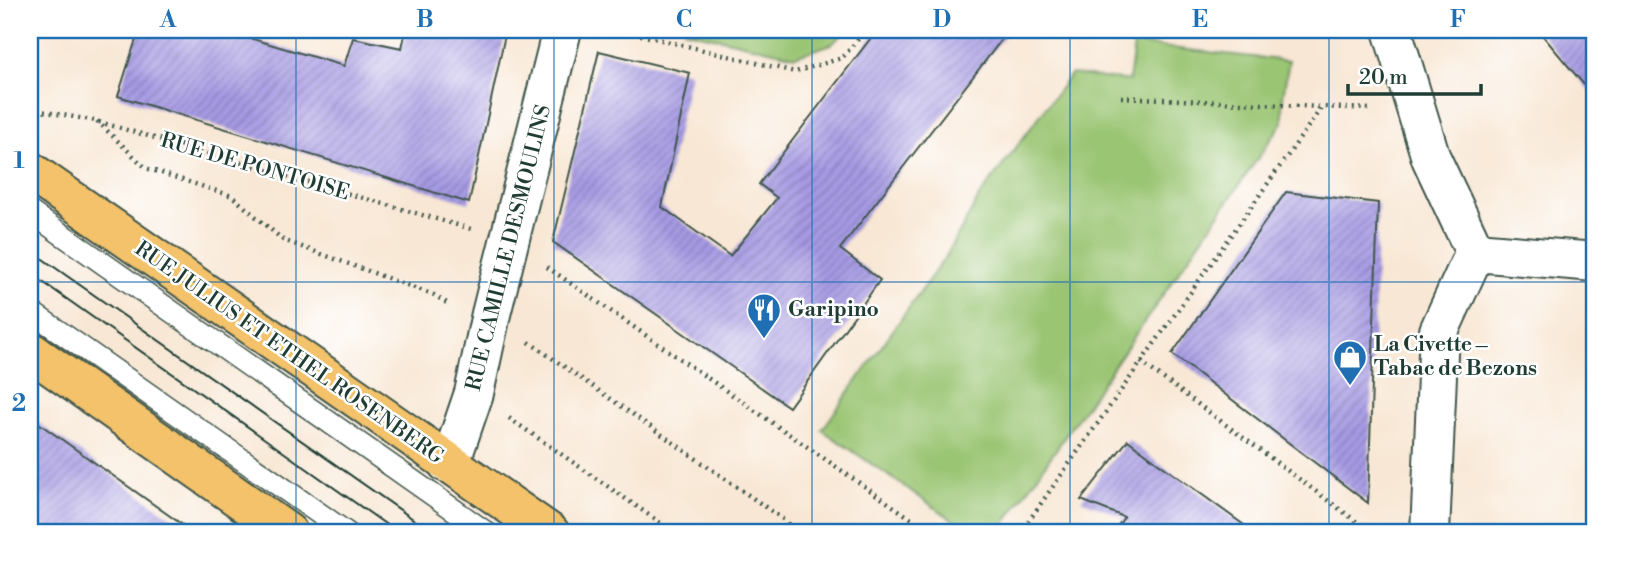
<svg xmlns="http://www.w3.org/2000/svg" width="1625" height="563" viewBox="0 0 1625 563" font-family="'Libre Bodoni',serif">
  <defs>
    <pattern id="building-hatch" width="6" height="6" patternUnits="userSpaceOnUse" patternTransform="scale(1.75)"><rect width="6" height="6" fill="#a69ae4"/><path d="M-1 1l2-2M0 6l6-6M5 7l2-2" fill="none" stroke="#877fba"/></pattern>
  </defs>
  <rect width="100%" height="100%" fill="#fff"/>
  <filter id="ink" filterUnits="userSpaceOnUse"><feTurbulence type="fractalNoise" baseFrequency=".0143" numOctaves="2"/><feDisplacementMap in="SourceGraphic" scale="14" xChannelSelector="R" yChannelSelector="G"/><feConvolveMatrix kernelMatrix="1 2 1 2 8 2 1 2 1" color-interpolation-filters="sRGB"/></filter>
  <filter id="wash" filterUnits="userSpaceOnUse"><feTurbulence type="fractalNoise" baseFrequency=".00686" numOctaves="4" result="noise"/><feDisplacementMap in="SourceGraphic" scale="28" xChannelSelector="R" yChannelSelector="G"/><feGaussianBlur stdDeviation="1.57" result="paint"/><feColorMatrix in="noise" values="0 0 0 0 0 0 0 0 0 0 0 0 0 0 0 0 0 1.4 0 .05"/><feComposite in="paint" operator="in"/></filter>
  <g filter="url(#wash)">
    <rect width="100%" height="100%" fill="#f8e7d4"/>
    <g fill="#9ac572" stroke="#5c8153" stroke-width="2">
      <path d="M683,30H847L832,44L795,56Z"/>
      <path d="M1134,44L1289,61L1283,96V122L998,533H972L822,430L948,253L979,197L1071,74L1129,81Z"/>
    </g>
    <g id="blocks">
      <g fill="url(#building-hatch)">
        <path d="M139,30H222L344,66L353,38L402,48L406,30H506L469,203L118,96Z"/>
        <path d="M877,30H1009L840,249L880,280L789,407L553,242L599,51L690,73L662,207L730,256L777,198L759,184Z"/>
        <path d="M1538,30H1595V98Z"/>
        <path d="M1286,192L1378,203L1368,503L1172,354Z"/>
        <path d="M30,417L194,533H45L30,525Z"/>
        <path d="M1128,440L1157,462L1255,533H1113L1124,517L1081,500Z"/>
      </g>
    </g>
  </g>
  <g filter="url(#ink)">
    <use href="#blocks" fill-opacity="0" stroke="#40564c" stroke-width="2"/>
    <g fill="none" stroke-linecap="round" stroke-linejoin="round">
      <g stroke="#40564c" stroke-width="24">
        <g id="service">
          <path d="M30,212L487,533"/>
          <path d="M30,311L347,533"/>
        </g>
      </g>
      <g stroke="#40564c" stroke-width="42">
        <path id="minor" d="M447,463L456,446L474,393L491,314L562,30"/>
      </g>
      <g stroke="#40564c" stroke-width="42">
        <g id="tertiary">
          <path d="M1392,30L1431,158L1475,252L1439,331L1430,533"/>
          <path d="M1475,252L1595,262"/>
        </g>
      </g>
      <g stroke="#40564c" stroke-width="42">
        <g id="primary">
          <path d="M30,171L550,533"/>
          <path d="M30,351L288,533"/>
        </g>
      </g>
      <g stroke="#40564c" stroke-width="4.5" stroke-dasharray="2 5" stroke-linecap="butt">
        <path d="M620,30L795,72L842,58L866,30"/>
        <path d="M1121,97L1321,107"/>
        <path d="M30,109L96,121L471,229"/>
        <path d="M97,121L146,168L232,196L283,240L434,295L450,305"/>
        <path d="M547,267L932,533"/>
        <path d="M529,342L787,522L792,533"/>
        <path d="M1141,362L1372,533"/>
        <path d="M509,418L675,533"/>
        <path d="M1020,533L1322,107L1371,109"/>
      </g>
      <use href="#service" stroke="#fff" stroke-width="21"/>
      <use href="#minor" stroke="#fff" stroke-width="38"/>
      <use href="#tertiary" stroke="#fff" stroke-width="38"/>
      <use href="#primary" stroke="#f3c26a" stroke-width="38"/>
      <g stroke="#1f3d34" stroke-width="2">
        <path d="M30,250L433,533"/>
        <path d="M30,273L398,533"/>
      </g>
    </g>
  </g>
  <path fill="none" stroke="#1f6fb2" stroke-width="2" stroke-opacity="0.55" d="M296,30V533M554,30V533M812,30V533M1070,30V533M1329,30V533M30,282H1595"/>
  <defs>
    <g id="restaurant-pin" transform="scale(1.75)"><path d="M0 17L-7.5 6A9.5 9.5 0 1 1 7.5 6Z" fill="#1f6fb2" stroke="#fff"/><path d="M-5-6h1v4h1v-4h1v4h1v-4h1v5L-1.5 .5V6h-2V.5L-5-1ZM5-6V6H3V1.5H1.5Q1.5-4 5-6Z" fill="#fff"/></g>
    <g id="shop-pin" transform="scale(1.75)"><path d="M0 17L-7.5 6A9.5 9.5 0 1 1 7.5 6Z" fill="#1f6fb2" stroke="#fff"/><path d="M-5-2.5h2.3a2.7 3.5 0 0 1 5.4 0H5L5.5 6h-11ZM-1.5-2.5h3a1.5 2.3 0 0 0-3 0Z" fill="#fff"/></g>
  </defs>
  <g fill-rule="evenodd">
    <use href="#restaurant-pin" x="764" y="310"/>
    <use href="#shop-pin" x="1350" y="357"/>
  </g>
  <g text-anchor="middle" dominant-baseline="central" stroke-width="5" stroke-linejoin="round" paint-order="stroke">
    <g font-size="21" fill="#1f3d34" stroke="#fff">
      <text transform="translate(255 167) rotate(16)">RUE DE PONTOISE</text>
      <text transform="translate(509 248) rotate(-76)">RUE CAMILLE DESMOULINS</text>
      <text transform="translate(289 353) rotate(35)">RUE JULIUS ET ETHEL ROSENBERG</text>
    </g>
    <g font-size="21" font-weight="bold" fill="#1f3d34" stroke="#fff" text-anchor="start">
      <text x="788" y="310">Garipino</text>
      <text x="1374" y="345">La Civette –<tspan x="1374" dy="24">Tabac de Bezons</tspan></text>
    </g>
  </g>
  <rect width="1625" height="563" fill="none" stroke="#fff" stroke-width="77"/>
  <path d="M1348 84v10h133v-10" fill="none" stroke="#1f3d34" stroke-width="3.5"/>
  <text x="1359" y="84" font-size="21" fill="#1f3d34" stroke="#ffffff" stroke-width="5" paint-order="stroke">20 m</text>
  <rect x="38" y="38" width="1548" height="486" fill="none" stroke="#1f6fb2" stroke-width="2.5"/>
  <g font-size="23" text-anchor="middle" font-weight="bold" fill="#1f6fb2">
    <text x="168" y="27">A</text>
    <text x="425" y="27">B</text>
    <text x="684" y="27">C</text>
    <text x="942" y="27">D</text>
    <text x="1200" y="27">E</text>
    <text x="1458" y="27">F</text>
    <text x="19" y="168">1</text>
    <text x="19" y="411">2</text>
  </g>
</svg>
